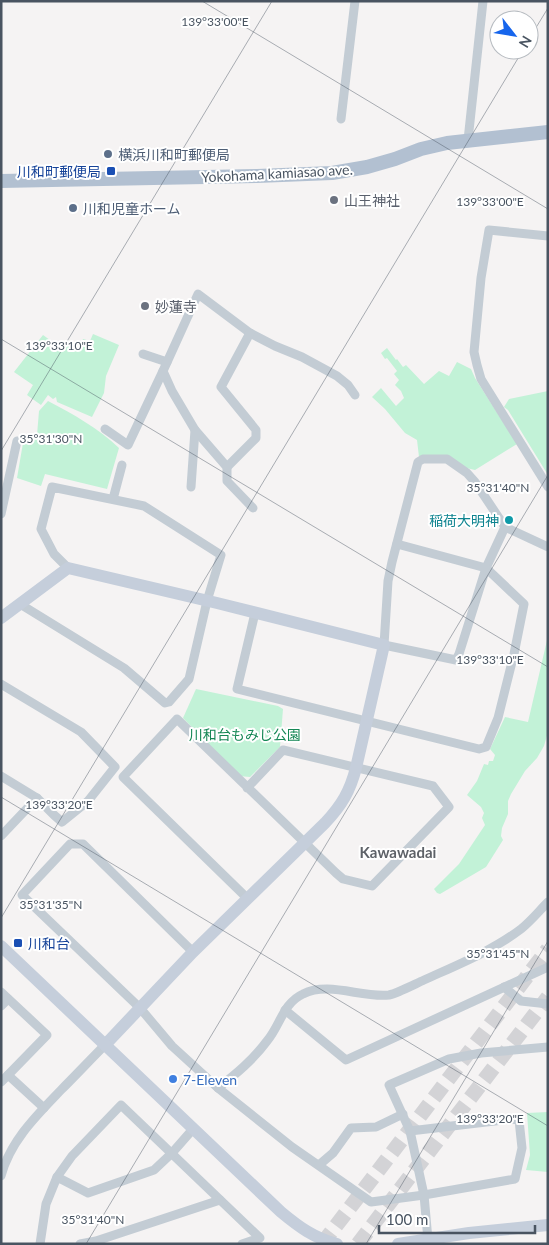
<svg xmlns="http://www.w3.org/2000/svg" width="549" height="1245" viewBox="0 0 549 1245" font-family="Lato,'Noto Sans JP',sans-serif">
  <rect width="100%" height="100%" fill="#f5f3f3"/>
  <g fill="#c2f2d7">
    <path d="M93,334L119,345L106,376L104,393L92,417L57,402L56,397L53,399L48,395L41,405L27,395L33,385L14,372L43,335L65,351L67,342L81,346L83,339L90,341Z"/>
    <path d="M387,348L396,360L397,359L403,367L406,365L424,384L439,371L449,376L457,362L471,369L475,378L517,444L475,470L419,457L417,440L405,433L385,409L372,397L381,388L396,406L404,398L401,391L395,385L399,380L394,374L397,371L387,358L385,359L381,353Z"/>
    <path d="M548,391V475L508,410L504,407L509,399Z"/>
    <path d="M48,401C73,414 98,428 119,448L107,489L45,474L41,486L17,478L23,443L29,435H37L39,411Z"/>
    <path d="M548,636V732L544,746L537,758L525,771L511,794L508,801V814L502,828L501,836L503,840L486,867L440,894L437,893L434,889L459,864L485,825L482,818L484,813L481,807L467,795L477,781L484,764L488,765L489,761H493L495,755L490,749L505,717L528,722Z"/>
    <path d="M196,689L278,706L283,709L280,747L250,777L239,776L183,718Z"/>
    <path d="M548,1112V1172L526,1170L530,1155L527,1113Z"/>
  </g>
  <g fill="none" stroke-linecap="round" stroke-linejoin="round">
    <g stroke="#d3d3d6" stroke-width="15" stroke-dasharray="15 8" stroke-linecap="butt">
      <path d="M322,1244L548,949"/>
      <path d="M358,1244L548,997"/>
    </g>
    <g stroke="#c3ccd4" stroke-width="9">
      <path d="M341,119L355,1"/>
      <path d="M468,140L483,1"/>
      <path d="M548,236L489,230L481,278L474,352L477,365L481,379L548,487"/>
      <path d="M143,354L167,362"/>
      <path d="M163,371L172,391L195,430L227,467V481L253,508"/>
      <path d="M105,429L128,445L163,371L198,294L250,333L275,346L302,357L337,376L348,385L355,395"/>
      <path d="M227,467L256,438V430L221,387L250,333"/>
      <path d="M191,487L195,430"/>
      <path d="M113,499L122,465"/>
      <path d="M1,514L17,441"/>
      <path d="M505,527L486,568L459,654L456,660L384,645L388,581L392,562L418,462L423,459H447L467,473L475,482L505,527L548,547"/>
      <path d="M20,604L124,668L165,703L169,702L189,679L207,601L221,555L144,506L52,487L41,529L54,554L68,568"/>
      <path d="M255,613L237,689L479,749L486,747L498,718L514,654L524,604L486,568L397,544"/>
      <path d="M1,684L81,732L115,767L88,801L62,822L54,815L37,798L1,776"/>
      <path d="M247,788L283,750L433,786L449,807L372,886L343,879L336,873L177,719L123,777L248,899"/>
      <path d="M1,836L37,798"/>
      <path d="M193,952L83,844H70L22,895L140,1008L172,1046L218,1088L292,1147L371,1202L424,1195L515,1179L522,1148L519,1120L511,1119L410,1131"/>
      <path d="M504,987L521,1001L548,1004"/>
      <path d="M1,992L47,1035L8,1075L44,1108"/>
      <path d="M1,1006L8,999"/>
      <path d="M285,1010L346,1060L548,967"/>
      <path d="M1,1082L8,1075"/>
      <path d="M218,1088C236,1074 253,1060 267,1041C280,1026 283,1003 303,994C329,981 361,998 389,995C398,993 415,984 424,980C457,965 492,951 521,929C531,921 539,911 548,902"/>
      <path d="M319,1165L333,1153L351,1128L376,1127L403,1114"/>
      <path d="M1,1176C10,1141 37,1115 61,1090C76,1075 90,1060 105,1045"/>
      <path d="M57,1177L72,1156L121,1105L260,1238L242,1244"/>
      <path d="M428,1240L424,1195L410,1131L389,1085L449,1059L481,1053L548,1047"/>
      <path d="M40,1244L46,1204L57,1177L88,1193L154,1170L172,1153L193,1129"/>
      <path d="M80,1244L96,1241L220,1200"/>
    </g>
    <g stroke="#c5cedb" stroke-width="12">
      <path d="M1,618L68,568L217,603L384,645L356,768C350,791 342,805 325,823L193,952L105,1045"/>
      <path d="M1,946L281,1212C299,1227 314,1238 337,1244"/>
      <path d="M398,1244L469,1233L548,1225"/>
    </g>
    <path stroke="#b2c0d1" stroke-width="14" d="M1,181L257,176L332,173L367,167L395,159L421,149L447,143L548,132"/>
  </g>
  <path fill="none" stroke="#495461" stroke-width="1" stroke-opacity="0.45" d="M202,1L548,209M529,39L548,8M1,339L548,667M1,451L272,1M1,797L548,1126M1,918L523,50M86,1244L548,475M366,1244L548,941"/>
  <g fill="#5c6f8a" stroke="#fff" stroke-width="2">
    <circle cx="108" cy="154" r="5"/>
    <circle cx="73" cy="208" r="5"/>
  </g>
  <g fill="#1a4fb4" stroke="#fff" stroke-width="2">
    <rect x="106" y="166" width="10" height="10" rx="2.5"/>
    <rect x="13" y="938" width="10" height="10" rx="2.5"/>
  </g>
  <g fill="#6b7280" stroke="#fff" stroke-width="2">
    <circle cx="334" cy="200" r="5"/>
    <circle cx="145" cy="306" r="5"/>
  </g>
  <circle fill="#0f9aa8" stroke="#fff" stroke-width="2" cx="509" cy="520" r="5"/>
  <circle fill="#3f7fe0" stroke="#fff" stroke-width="2" cx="173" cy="1079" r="5"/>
  <g text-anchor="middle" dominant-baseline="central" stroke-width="4" stroke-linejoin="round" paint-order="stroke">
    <g font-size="14" fill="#4e5e75" stroke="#fff" text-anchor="start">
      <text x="118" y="154">横浜川和町郵便局</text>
      <text x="83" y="208">川和児童ホーム</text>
    </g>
    <g font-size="14" fill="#164399" stroke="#fff" text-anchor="end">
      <text x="101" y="171">川和町郵便局</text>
      <text x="28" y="943" text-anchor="start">川和台</text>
    </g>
    <g font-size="14" fill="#495461" stroke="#fff">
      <text transform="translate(277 173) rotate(-3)">Yokohama kamiasao ave.</text>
    </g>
    <g font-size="14" fill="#5b616d" stroke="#fff" text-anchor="start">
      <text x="344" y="200">山王神社</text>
      <text x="155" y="306">妙蓮寺</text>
    </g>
    <g font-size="14" fill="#0d838f" stroke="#fff" text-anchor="end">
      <text x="499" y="520">稲荷大明神</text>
    </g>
    <g font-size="14" fill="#158755" stroke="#fff">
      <text x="245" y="734">川和台もみじ公園</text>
    </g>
    <g font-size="14" fill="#366cbe" stroke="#fff" text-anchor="start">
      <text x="183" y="1079">7-Eleven</text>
    </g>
    <g font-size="15" font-weight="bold" fill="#5e6268" stroke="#fff">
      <text x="398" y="852">Kawawadai</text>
    </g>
  </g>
  <g font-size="12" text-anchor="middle" fill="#495461" stroke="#fff" stroke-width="4" stroke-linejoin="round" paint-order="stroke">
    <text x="215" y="26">139°33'00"E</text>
    <text x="490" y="206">139°33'00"E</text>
    <text x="59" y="350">139°33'10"E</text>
    <text x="51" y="443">35°31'30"N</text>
    <text x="498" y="492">35°31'40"N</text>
    <text x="490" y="664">139°33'10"E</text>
    <text x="59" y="809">139°33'20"E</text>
    <text x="51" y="909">35°31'35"N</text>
    <text x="498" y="958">35°31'45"N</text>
    <text x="490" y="1123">139°33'20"E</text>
    <text x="93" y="1224">35°31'40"N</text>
  </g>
  <rect width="549" height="1245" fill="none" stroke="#495461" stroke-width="5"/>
  <g transform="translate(514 35) rotate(121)"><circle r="24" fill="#ffffff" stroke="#b6bbc0"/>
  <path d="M0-4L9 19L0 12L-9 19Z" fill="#1665ec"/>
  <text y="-8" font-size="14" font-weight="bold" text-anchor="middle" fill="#495461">N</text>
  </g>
  <path d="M379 1225v8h156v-8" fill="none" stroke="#495461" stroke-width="2.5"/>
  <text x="386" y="1225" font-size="15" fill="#495461" stroke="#ffffff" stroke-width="4" paint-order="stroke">100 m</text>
</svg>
